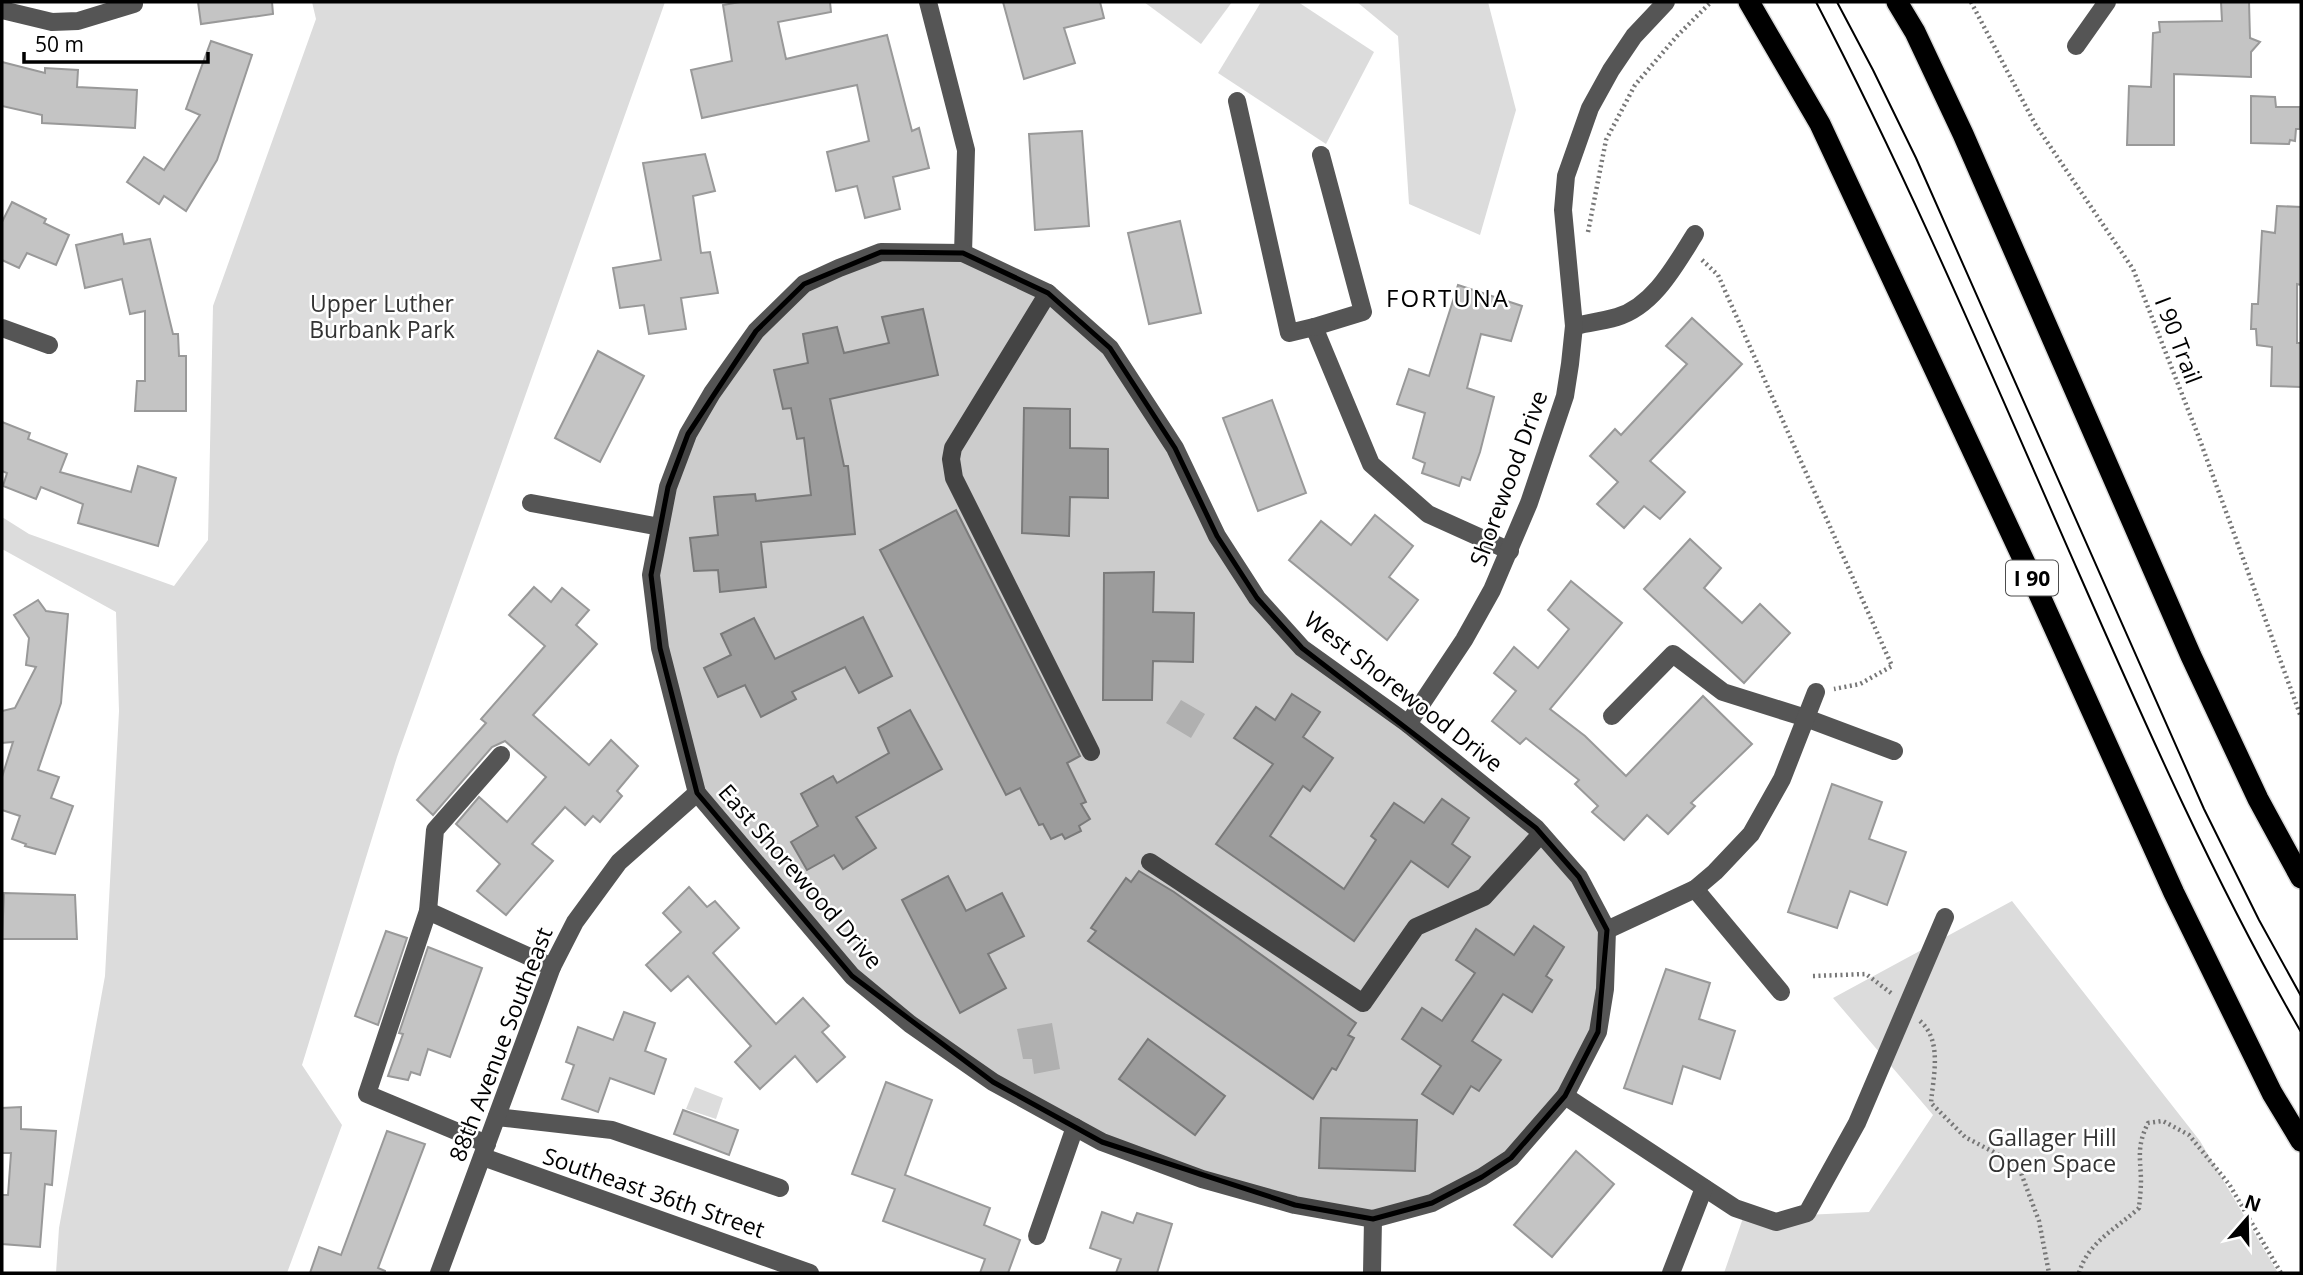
<svg xmlns="http://www.w3.org/2000/svg" width="2303" height="1275" viewBox="0 0 2303 1275" font-family="'Open Sans',sans-serif">
  <rect width="100%" height="100%" fill="#fff"/>
  <g fill="#dcdcdc">
    <path d="M312,2H665L397,757L302,1065L342,1125L287,1273H56L59,1228L105,976L119,711L116,612L2,549V517L29,534L174,586L208,540L213,306L316,19Z"/>
    <path d="M1144,2H1232L1201,44Z"/>
    <path d="M1261,2H1298L1374,52L1326,144L1218,73Z"/>
    <path d="M1357,2H1488L1516,110L1480,235L1409,204L1398,36Z"/>
    <path d="M1181,700L1205,714L1191,738L1166,723Z"/>
    <path d="M2012,901L2200,1141L2278,1273H1724L1743,1218L1869,1212L1933,1115L1833,998Z"/>
    <path d="M1052,1023L1060,1069L1034,1074L1032,1059H1023L1017,1029Z"/>
    <path d="M695,1087L723,1098L716,1119L686,1109Z"/>
  </g>
  <g fill="#c4c4c4" stroke="#999" stroke-width="2">
    <path d="M198,2H272L273,14L201,24Z"/>
    <path d="M740,2H830L831,12L778,22L786,59L887,35L912,131L919,128L929,168L893,177L900,209L865,218L857,186L836,191L827,152L869,141L857,85L702,118L691,70L732,61L723,5Z"/>
    <path d="M1003,2H1100L1104,18L1064,28L1075,63L1024,79Z"/>
    <path d="M2221,2H2249L2250,38L2260,42L2251,52V77L2174,74V145H2127L2129,86L2151,87L2153,33L2160,32L2159,22L2222,21Z"/>
    <path d="M211,41L252,55L217,160L186,211L164,196L159,204L127,182L144,157L164,170L200,115L186,109Z"/>
    <path d="M2,62L45,73V68L78,70L77,87L137,90L135,128L42,123V115L2,106Z"/>
    <path d="M2251,96L2275,97L2276,107H2300V129H2296L2295,141L2290,140L2289,144L2251,143Z"/>
    <path d="M1082,131L1089,226L1035,230L1029,134Z"/>
    <path d="M705,154L715,191L693,196L701,253L710,252L718,293L681,298L686,329L649,334L644,305L620,308L613,268L661,260L643,163Z"/>
    <path d="M12,202L46,219L44,223L69,235L56,265L27,253L19,268L2,260V222Z"/>
    <path d="M2277,206L2301,207V285L2297,284V343H2301V387L2271,386L2272,347L2257,345L2256,329H2251L2252,304H2258L2262,231L2275,233Z"/>
    <path d="M1180,221L1201,313L1149,324L1128,233Z"/>
    <path d="M122,234L124,244L150,239L173,334H178L179,356H186V411H135L137,381H145V311L130,314L122,279L85,288L76,245Z"/>
    <path d="M1458,285L1522,306L1511,341L1481,334L1467,388L1494,397L1480,452L1470,480L1462,477L1459,486L1422,473L1425,463L1413,458L1425,413L1397,404L1409,369L1429,376Z"/>
    <path d="M923,309L938,375L830,399L844,466H848L855,534L761,542L766,587L720,592L718,570L694,571L690,538L718,535L714,497L755,494L756,501L811,495L804,438L797,439L791,408L783,409L774,370L808,363L803,334L837,327L844,353L889,343L882,317Z"/>
    <path d="M1692,318L1742,364L1650,461L1685,492L1660,519L1644,506L1624,528L1597,504L1618,482L1590,456L1615,429L1621,435L1687,364L1666,346Z"/>
    <path d="M598,351L644,376L600,462L555,438Z"/>
    <path d="M1272,400L1306,493L1258,511L1223,418Z"/>
    <path d="M1024,408L1070,409V448L1108,449V498L1070,497L1069,536L1022,533Z"/>
    <path d="M2,422L30,433L28,439L67,454L60,472L131,492L138,466L176,478L158,546L78,523L83,504L41,487L36,499L3,486L7,473L2,471Z"/>
    <path d="M956,510L1080,756L1067,763L1086,802L1081,804L1090,819L1079,826L1081,831L1065,839L1062,834L1051,839L1043,824L1039,825L1020,788L1006,795L880,550Z"/>
    <path d="M1375,515L1413,546L1389,577L1418,600L1387,640L1289,560L1321,521L1351,545Z"/>
    <path d="M1690,539L1721,568L1704,588L1742,623L1760,604L1790,633L1744,683L1644,589Z"/>
    <path d="M1154,572L1153,612L1194,613L1193,662L1153,661L1152,700H1103L1104,573Z"/>
    <path d="M1571,581L1622,623L1550,709L1585,736L1626,776L1703,696L1752,744L1691,803L1695,806L1668,834L1647,815L1624,840L1592,812L1598,806L1575,784L1579,780L1526,738L1520,744L1492,721L1516,691L1494,673L1514,647L1538,668L1569,629L1548,610Z"/>
    <path d="M534,587L551,602L562,588L589,610L576,625L597,644L533,715L589,765L611,740L638,766L617,791L622,796L600,822L593,816L585,825L565,807L532,844L553,861L506,915L477,891L500,864L456,824L479,797L507,822L546,777L505,741L492,747L433,815L417,800L486,723L481,719L545,646L509,615Z"/>
    <path d="M38,600L46,611L68,614L61,703L38,770L59,777L51,798L73,806L55,854L25,846L26,844L12,839L20,816L2,810V777L13,742L2,743V711L15,708L36,667L26,665L29,638L14,615Z"/>
    <path d="M863,617L892,676L859,693L845,667L792,692L796,699L761,717L745,685L718,697L704,668L731,655L721,634L754,618L775,659Z"/>
    <path d="M1292,694L1320,712L1303,737L1333,758L1310,791L1303,786L1270,836L1344,889L1376,840L1371,836L1394,803L1424,823L1442,799L1469,818L1452,844L1470,857L1448,887L1411,861L1354,941L1216,844L1273,764L1234,738L1256,707L1275,720Z"/>
    <path d="M910,710L942,769L856,817L876,848L843,869L834,855L807,870L791,842L818,826L801,794L833,776L837,783L889,753L878,728Z"/>
    <path d="M1832,784L1882,802L1869,839L1906,852L1887,905L1850,891L1837,928L1788,912Z"/>
    <path d="M1139,871L1174,892L1356,1023L1348,1035L1354,1038L1336,1070L1332,1068L1313,1099L1088,941L1096,931L1091,928L1126,878L1131,882Z"/>
    <path d="M948,876L966,911L1002,893L1024,936L988,954L1006,988L960,1013L902,900Z"/>
    <path d="M689,887L707,907L715,901L739,928L713,953L776,1024L803,998L829,1026L822,1032L845,1057L817,1082L795,1056L760,1089L735,1062L751,1046L688,976L671,991L646,965L681,932L663,913Z"/>
    <path d="M4,893L75,895L77,939H2Z"/>
    <path d="M1534,926L1564,947L1546,976L1552,980L1532,1012L1503,994L1472,1041L1501,1060L1479,1091L1471,1086L1453,1114L1422,1094L1441,1066L1402,1039L1422,1008L1442,1021L1475,973L1456,960L1476,929L1514,955Z"/>
    <path d="M386,931L407,938L378,1025L355,1016Z"/>
    <path d="M428,947L482,968L450,1057L428,1049L420,1075L411,1072L408,1080L388,1076L403,1034L399,1033Z"/>
    <path d="M1666,969L1710,983L1699,1019L1735,1031L1720,1079L1683,1066L1672,1104L1624,1088Z"/>
    <path d="M624,1012L655,1023L645,1051L666,1059L654,1094L610,1078L598,1112L562,1099L574,1065L566,1062L578,1027L613,1040Z"/>
    <path d="M1148,1039L1225,1096L1195,1135L1119,1079Z"/>
    <path d="M886,1082L932,1100L905,1175L990,1208L984,1225L1020,1240L1008,1273H980L985,1259L883,1221L895,1189L852,1174Z"/>
    <path d="M21,1107V1129L56,1131L52,1185L45,1184L40,1247L2,1244V1195H8L11,1153H2V1108Z"/>
    <path d="M683,1110L738,1130L729,1155L674,1134Z"/>
    <path d="M1321,1118L1417,1120L1415,1171L1319,1168Z"/>
    <path d="M387,1131L425,1144L378,1268L385,1271V1273H310L319,1247L341,1255Z"/>
    <path d="M1576,1151L1614,1184L1552,1257L1514,1225Z"/>
    <path d="M1102,1212L1133,1223L1137,1213L1172,1224L1157,1273H1116L1121,1259L1090,1248Z"/>
  </g>
  <g fill="none" stroke-linecap="round" stroke-linejoin="round">
    <g stroke="#dbdbdb" stroke-width="24">
      <g id="highway">
        <path d="M1749,2L1820,124L2025,563L2174,893L2272,1093L2301,1141"/>
        <path d="M1897,2L1915,32L1963,134L2191,656L2258,799L2301,878"/>
      </g>
    </g>
    <g stroke="#777" stroke-width="4.5" stroke-dasharray="2 3.5" stroke-linecap="butt">
      <path d="M1971,2L2035,124L2133,269L2198,435L2301,717"/>
      <path d="M1588,232L1606,140L1635,85L1677,36L1711,2"/>
      <path d="M1702,260L1718,275L1892,666L1860,684L1834,689"/>
      <path d="M1813,976L1866,974L1891,993"/>
      <path d="M1920,1021C1943,1041 1933,1077 1931,1103L1965,1137L2018,1165L2039,1221L2049,1273"/>
      <path d="M2079,1273C2088,1242 2116,1229 2139,1208C2140,1198 2141,1188 2141,1179C2140,1155 2137,1146 2148,1123L2163,1121L2189,1135L2229,1184L2281,1273"/>
    </g>
    <g stroke="#555" stroke-width="18">
      <path d="M928,2L966,150L963,253"/>
      <path d="M2,10L52,22L78,21L134,4"/>
      <path d="M2076,46L2107,2"/>
      <path d="M1237,101L1289,333L1314,327L1371,464L1428,514L1510,551"/>
      <path d="M881,252L963,253L1048,293L1110,348L1175,448L1217,536L1257,598L1302,648L1408,724L1536,828L1579,877L1607,930L1605,989L1598,1032L1565,1096L1511,1158L1482,1177L1432,1203L1373,1219L1295,1205L1202,1179L1102,1142L993,1082L910,1024L852,976L697,793L660,648L651,575L668,487L688,434L712,393L756,331L804,284L839,268Z"/>
      <path d="M1048,293L953,448L951,459L954,478L1091,752"/>
      <path d="M1574,326C1588,323 1603,321 1617,317C1654,306 1676,264 1695,234"/>
      <path d="M1314,327L1363,312L1321,155"/>
      <path d="M2,328L49,345"/>
      <path d="M531,503L660,527"/>
      <path d="M1612,716L1673,654L1723,692L1806,718L1894,751"/>
      <path d="M1408,724L1464,640L1492,590L1529,503L1565,396L1570,364L1574,326L1563,210L1566,176L1590,108L1611,70L1634,36L1666,2"/>
      <path d="M1150,862L1363,1003L1416,927L1484,897L1541,834"/>
      <path d="M1695,889L1781,992"/>
      <path d="M428,911L435,830L501,755"/>
      <path d="M1607,930L1695,889L1715,872L1751,834L1782,779L1816,692"/>
      <path d="M1565,1096L1735,1208L1776,1222L1807,1213L1857,1123L1945,917"/>
      <path d="M497,1117L612,1130L780,1188"/>
      <path d="M487,1144L367,1094L428,911L552,967"/>
      <path d="M483,1157L810,1273"/>
      <path d="M1037,1236L1075,1127"/>
      <path d="M439,1273L552,967L575,922L619,862L697,793"/>
      <path d="M1372,1273L1373,1219"/>
      <path d="M1671,1273L1704,1188"/>
    </g>
    <use href="#highway" stroke="#000" stroke-width="21"/>
    <g stroke="#000" stroke-width="2">
      <path d="M1816,2C1912,186 1993,378 2077,569C2146,726 2215,883 2301,1032"/>
      <path d="M1837,2L1873,70L1916,158L2204,809L2259,920L2301,996"/>
    </g>
  </g>
  <path fill="#000" fill-opacity="0.2" stroke="#000" stroke-width="5" stroke-linejoin="round" d="M881,252L963,253L1048,293L1110,348L1175,448L1217,536L1257,598L1302,648L1536,828L1579,877L1607,930L1598,1032L1565,1096L1511,1158L1482,1177L1432,1203L1373,1219L1295,1205L1102,1142L993,1082L852,976L697,793L660,648L651,575L668,487L688,434L756,331L804,284Z"/>
  <g text-anchor="middle" dominant-baseline="central" stroke-width="5" stroke-linejoin="round" paint-order="stroke">
    <rect fill="#fff" stroke="#4c4c4c" stroke-width="2" x="2006" y="560.5" width="52" height="35" rx="5"/>
    <g font-size="21" font-weight="bold" fill="#000">
      <text x="2032" y="578">I 90</text>
    </g>
    <g font-size="23" fill="#333" stroke="#fff">
      <text x="382" y="303">Upper Luther<tspan x="382" dy="26">Burbank Park</tspan></text>
      <text x="2052" y="1137">Gallager Hill<tspan x="2052" dy="26">Open Space</tspan></text>
    </g>
    <g font-size="23" fill="#000" stroke="#fff">
      <text transform="translate(2179 340) rotate(69)">I 90 Trail</text>
      <text transform="translate(1508 478) rotate(-70)">Shorewood Drive</text>
      <text transform="translate(1404 691) rotate(38)">West Shorewood Drive</text>
      <text transform="translate(801 876) rotate(49)">East Shorewood Drive</text>
      <text transform="translate(500 1044) rotate(-69)">88th Avenue Southeast</text>
      <text transform="translate(654 1192) rotate(19)">Southeast 36th Street</text>
    </g>
    <g font-size="24" letter-spacing="2" fill="#000" stroke="#fff">
      <text x="1448" y="297">FORTUNA</text>
    </g>
  </g>
  <rect width="2303" height="1275" fill="none" stroke="#000000" stroke-width="7"/>
  <g transform="translate(2247 1219) rotate(20)" stroke="#ffffff" stroke-width="5" paint-order="stroke">
  <path d="M0-5L12 26L0 18L-12 26Z" fill="#000000"/>
  <text y="-10" font-size="19" font-weight="bold" text-anchor="middle" fill="#000000">N</text>
  </g>
  <path d="M24 52v10h184v-10" fill="none" stroke="#000000" stroke-width="3.5"/>
  <text x="35" y="52" font-size="21" fill="#000000" stroke="#ffffff" stroke-width="5" paint-order="stroke">50 m</text>
</svg>
